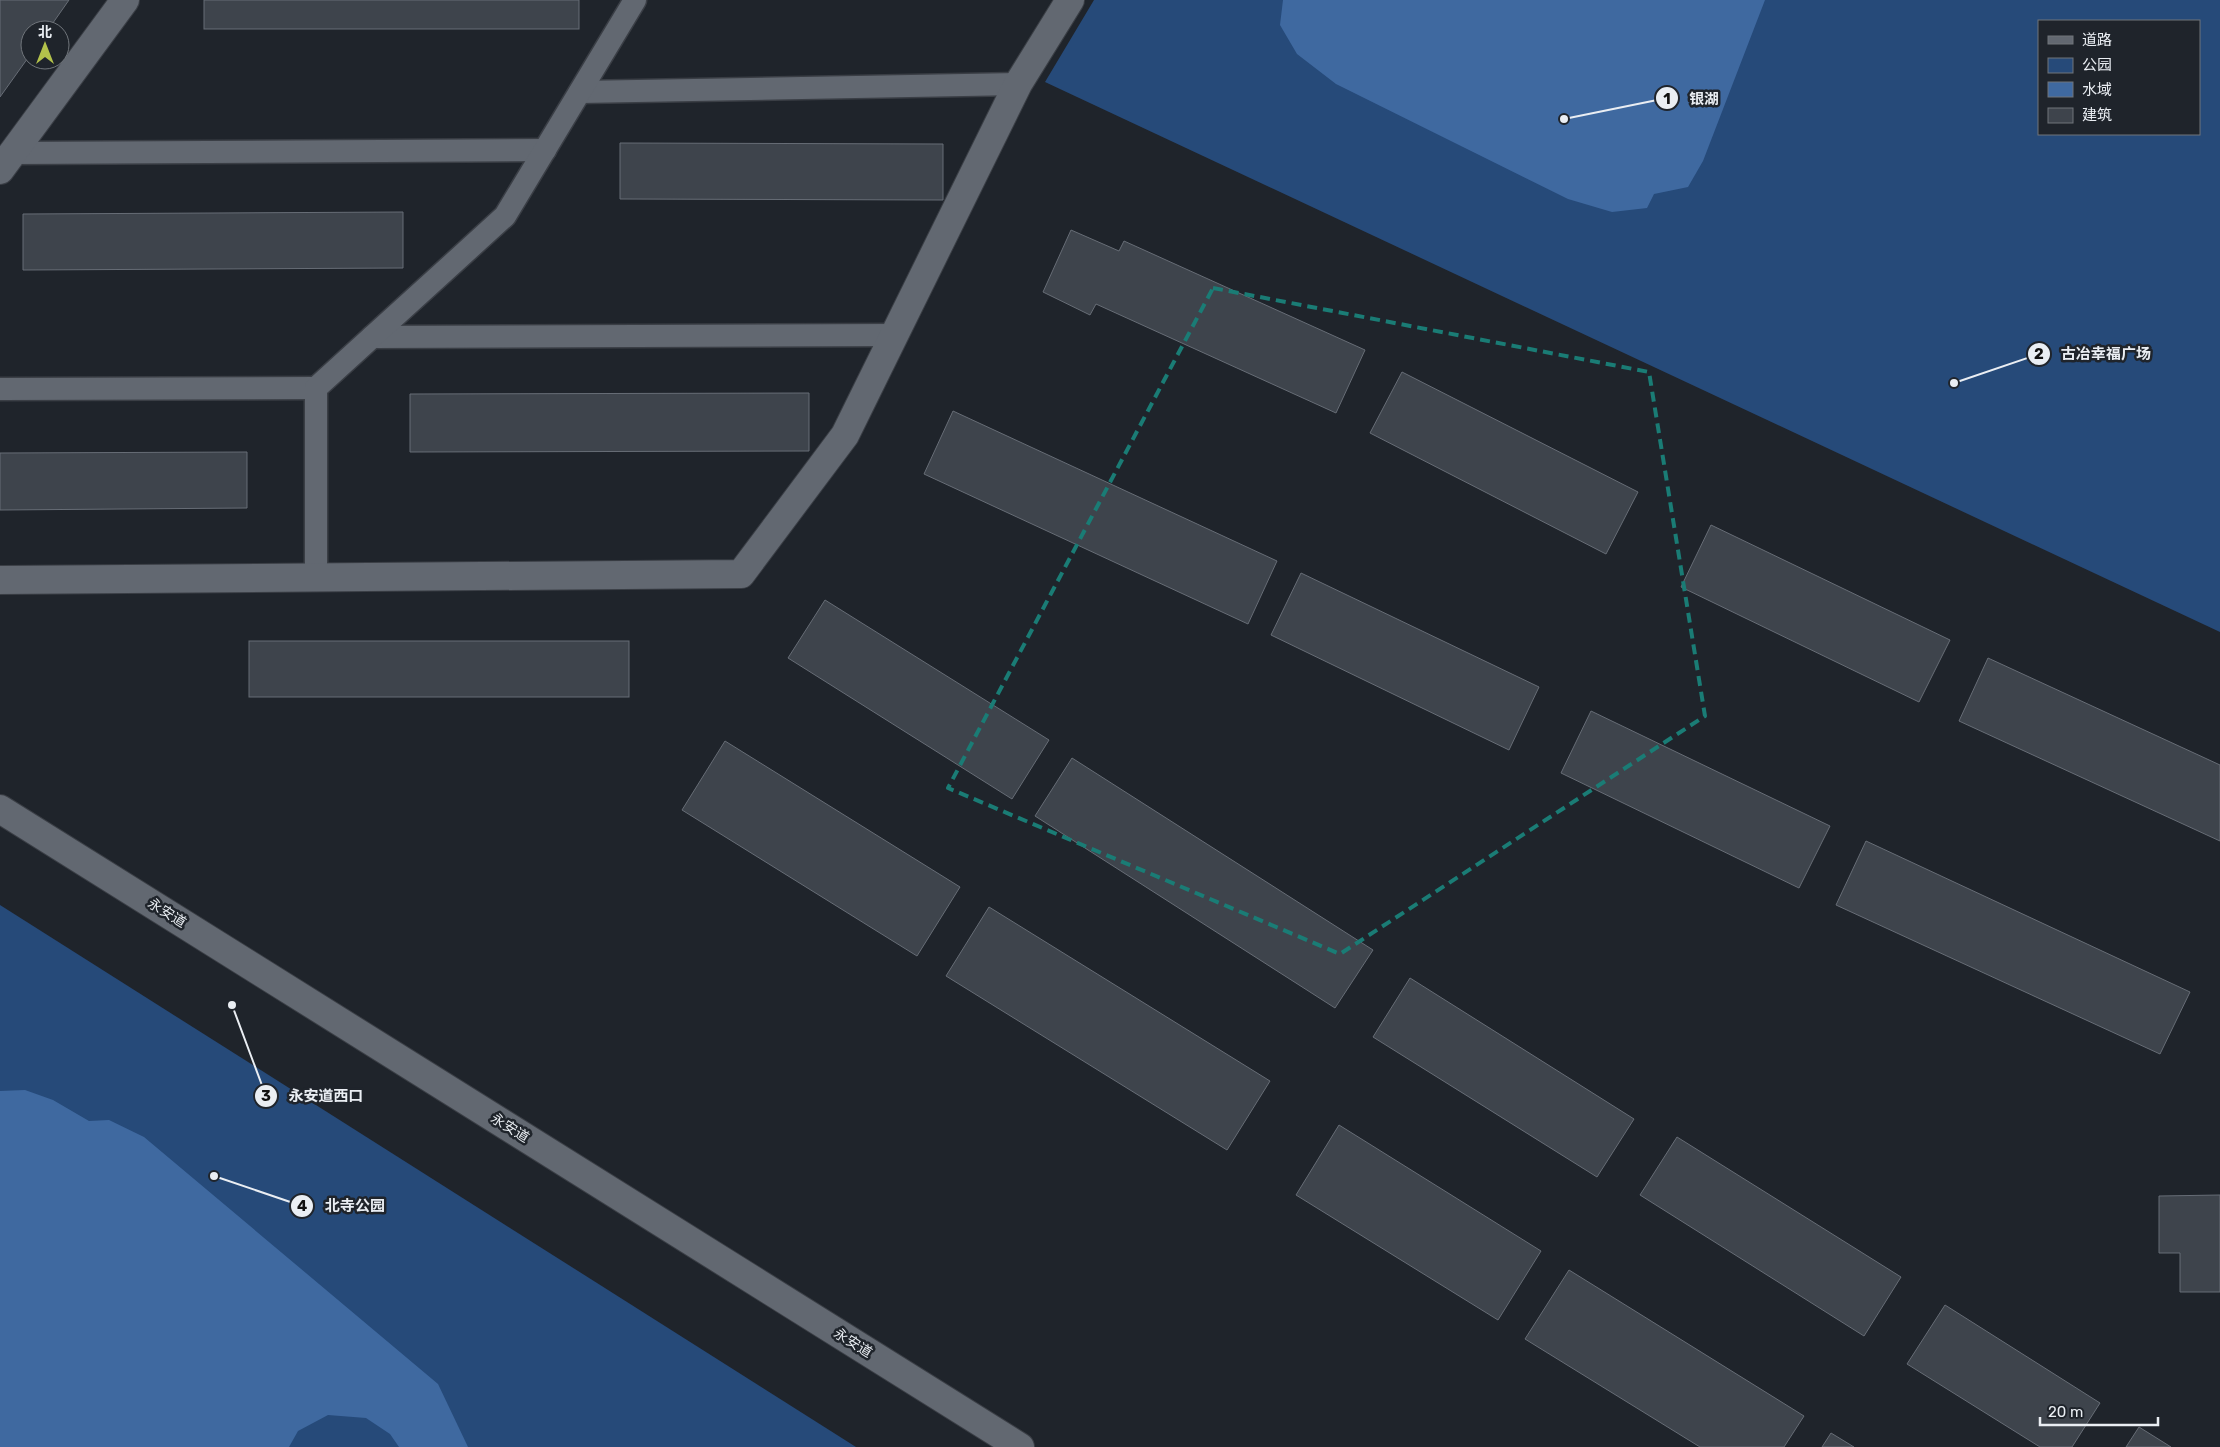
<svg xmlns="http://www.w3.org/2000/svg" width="2220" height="1447" viewBox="0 0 2220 1447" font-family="Rubik,'Noto Sans SC',sans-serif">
  <rect width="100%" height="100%" fill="#1f242b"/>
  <g fill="#264a79" fill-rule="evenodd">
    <path d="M1094,0H2220V632L1045,82ZM2039,21H2199V134H2039Z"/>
    <path d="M0,905L856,1447H0Z"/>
  </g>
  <g fill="#3f69a0">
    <path d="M1283,0H1765L1703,161L1688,187L1654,194L1647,208L1612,212L1568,199L1336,84L1297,54L1280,25Z"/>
    <path d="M25,1090L53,1100L89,1121L109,1120L144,1137L438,1384L468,1447H399L390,1434L366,1418L328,1415L298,1431L289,1447H0V1091Z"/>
  </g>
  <g fill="#3e444c" stroke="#676d76">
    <path d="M0,0H69L48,30H30V55L0,97Z"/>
    <rect x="204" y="0" width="375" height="29"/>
    <path d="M620,143L943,144V200L620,199Z"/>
    <path d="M403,212V268L23,270V214Z"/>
    <path d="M1071,230L1119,251L1124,241L1365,350L1336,413L1096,304L1090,315L1043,292Z"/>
    <path d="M1402,372L1638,492L1606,554L1370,433Z"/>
    <path d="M809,393V451L410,452V394Z"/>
    <path d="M953,411L1277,561L1248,624L924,474Z"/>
    <path d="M247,452V508L0,510V453Z"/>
    <path d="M1711,525L1950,640L1919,702L1681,587Z"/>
    <path d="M1301,573L1539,687L1509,750L1271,635Z"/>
    <path d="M825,600L1049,740L1012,799L788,658Z"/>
    <rect x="249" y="641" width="380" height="56"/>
    <path d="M1988,658L2220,765V841L1959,721Z"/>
    <path d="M1591,711L1830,826L1799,888L1561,773Z"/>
    <path d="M725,741L960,887L917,956L682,810Z"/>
    <path d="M1072,758L1373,950L1335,1008L1035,816Z"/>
    <path d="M1866,841L2190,992L2160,1054L1836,905Z"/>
    <path d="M989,907L1270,1081L1227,1150L946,976Z"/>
    <path d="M1410,978L1634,1119L1597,1177L1373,1037Z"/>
    <path d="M1339,1125L1541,1251L1498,1320L1296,1195Z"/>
    <path d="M1677,1137L1901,1277L1864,1336L1640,1195Z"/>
    <path d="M2220,1195V1292H2180V1253H2159V1196Z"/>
    <path d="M1569,1270L1804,1416L1784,1447H1700L1525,1339Z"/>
    <path d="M1945,1305L2100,1403L2072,1447H2040L1907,1364Z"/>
    <path d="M2139,1427L2171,1447H2126Z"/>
    <path d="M1831,1433L1854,1447H1822Z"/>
  </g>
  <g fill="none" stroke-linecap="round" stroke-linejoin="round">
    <g stroke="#3a3e45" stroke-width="25">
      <g id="service">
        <path d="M580,92L1018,84"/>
        <path d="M13,153L545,150"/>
        <path d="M372,337L894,335"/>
        <path d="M0,389L316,388"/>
        <path d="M316,577V388L505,216L635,0"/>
      </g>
    </g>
    <g stroke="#3a3e45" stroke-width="30">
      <g id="minor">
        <path d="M0,170L125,0"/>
        <path d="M0,580L741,574L845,435L1018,84L1070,0"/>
      </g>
    </g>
    <g stroke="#3a3e45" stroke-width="30">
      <path id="secondary" d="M0,809L1020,1447"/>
    </g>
    <use href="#service" stroke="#626871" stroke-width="22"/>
    <use href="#minor" stroke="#626871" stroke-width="28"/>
    <use href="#secondary" stroke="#626871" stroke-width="28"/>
  </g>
  <path fill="none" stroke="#1a7c75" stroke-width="4" stroke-dasharray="10 6" stroke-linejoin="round" d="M1213,288L1649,372L1705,716L1340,954L948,788Z"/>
  <g text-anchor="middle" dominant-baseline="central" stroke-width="5" stroke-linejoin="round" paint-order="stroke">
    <g font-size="14" fill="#eaeef3" stroke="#1f242b">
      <text transform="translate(167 913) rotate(32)">永安道</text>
      <text transform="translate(510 1128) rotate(32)">永安道</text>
      <text transform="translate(853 1343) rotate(32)">永安道</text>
    </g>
  </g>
  <path fill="none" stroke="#eaeef3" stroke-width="2" d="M1564 119L1667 98M1954 383L2039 354M232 1005L266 1096M214 1176L302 1206"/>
  <g fill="#eaeef3" stroke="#1f242b" stroke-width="2">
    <circle cx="1564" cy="119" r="5"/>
    <circle cx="1954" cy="383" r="5"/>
    <circle cx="232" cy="1005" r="5"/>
    <circle cx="214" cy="1176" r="5"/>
    <circle cx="1667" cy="98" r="12"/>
    <circle cx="2039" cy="354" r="12"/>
    <circle cx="266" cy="1096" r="12"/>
    <circle cx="302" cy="1206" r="12"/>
  </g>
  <g font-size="15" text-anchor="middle" font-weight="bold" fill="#111">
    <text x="1667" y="104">1</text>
    <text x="2039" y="359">2</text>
    <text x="266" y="1101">3</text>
    <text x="302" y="1211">4</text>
  </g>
  <g font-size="15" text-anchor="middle" font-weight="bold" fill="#eaeef3" stroke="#1f242b" stroke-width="5" stroke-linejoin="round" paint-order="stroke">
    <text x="1704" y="104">银湖</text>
    <text x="2106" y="359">古冶幸福广场</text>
    <text x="326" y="1101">永安道西口</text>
    <text x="355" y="1211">北寺公园</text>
  </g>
  <rect x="2038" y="20" width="162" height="115" fill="#1f242b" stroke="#70757b"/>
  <rect x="2048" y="36" width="25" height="8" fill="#626871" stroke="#70757b"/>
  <text x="2082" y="45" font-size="15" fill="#eaeef3">道路</text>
  <rect x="2048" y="58" width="25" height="15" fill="#264a79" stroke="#70757b"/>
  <text x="2082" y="70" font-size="15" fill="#eaeef3">公园</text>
  <rect x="2048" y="82" width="25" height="15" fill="#3f69a0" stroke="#70757b"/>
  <text x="2082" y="95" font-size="15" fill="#eaeef3">水域</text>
  <rect x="2048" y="108" width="25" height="15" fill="#3e444c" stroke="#70757b"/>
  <text x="2082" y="120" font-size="15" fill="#eaeef3">建筑</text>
  <g transform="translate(45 45)"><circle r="24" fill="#1f242b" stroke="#70757b"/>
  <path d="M0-4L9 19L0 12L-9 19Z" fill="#b3c24b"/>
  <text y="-8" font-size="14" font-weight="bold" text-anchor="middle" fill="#eaeef3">北</text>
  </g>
  <path d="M2040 1417v8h118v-8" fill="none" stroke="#eaeef3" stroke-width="2.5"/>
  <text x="2048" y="1417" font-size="15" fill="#eaeef3" stroke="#1f242b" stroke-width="4" paint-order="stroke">20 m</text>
</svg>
